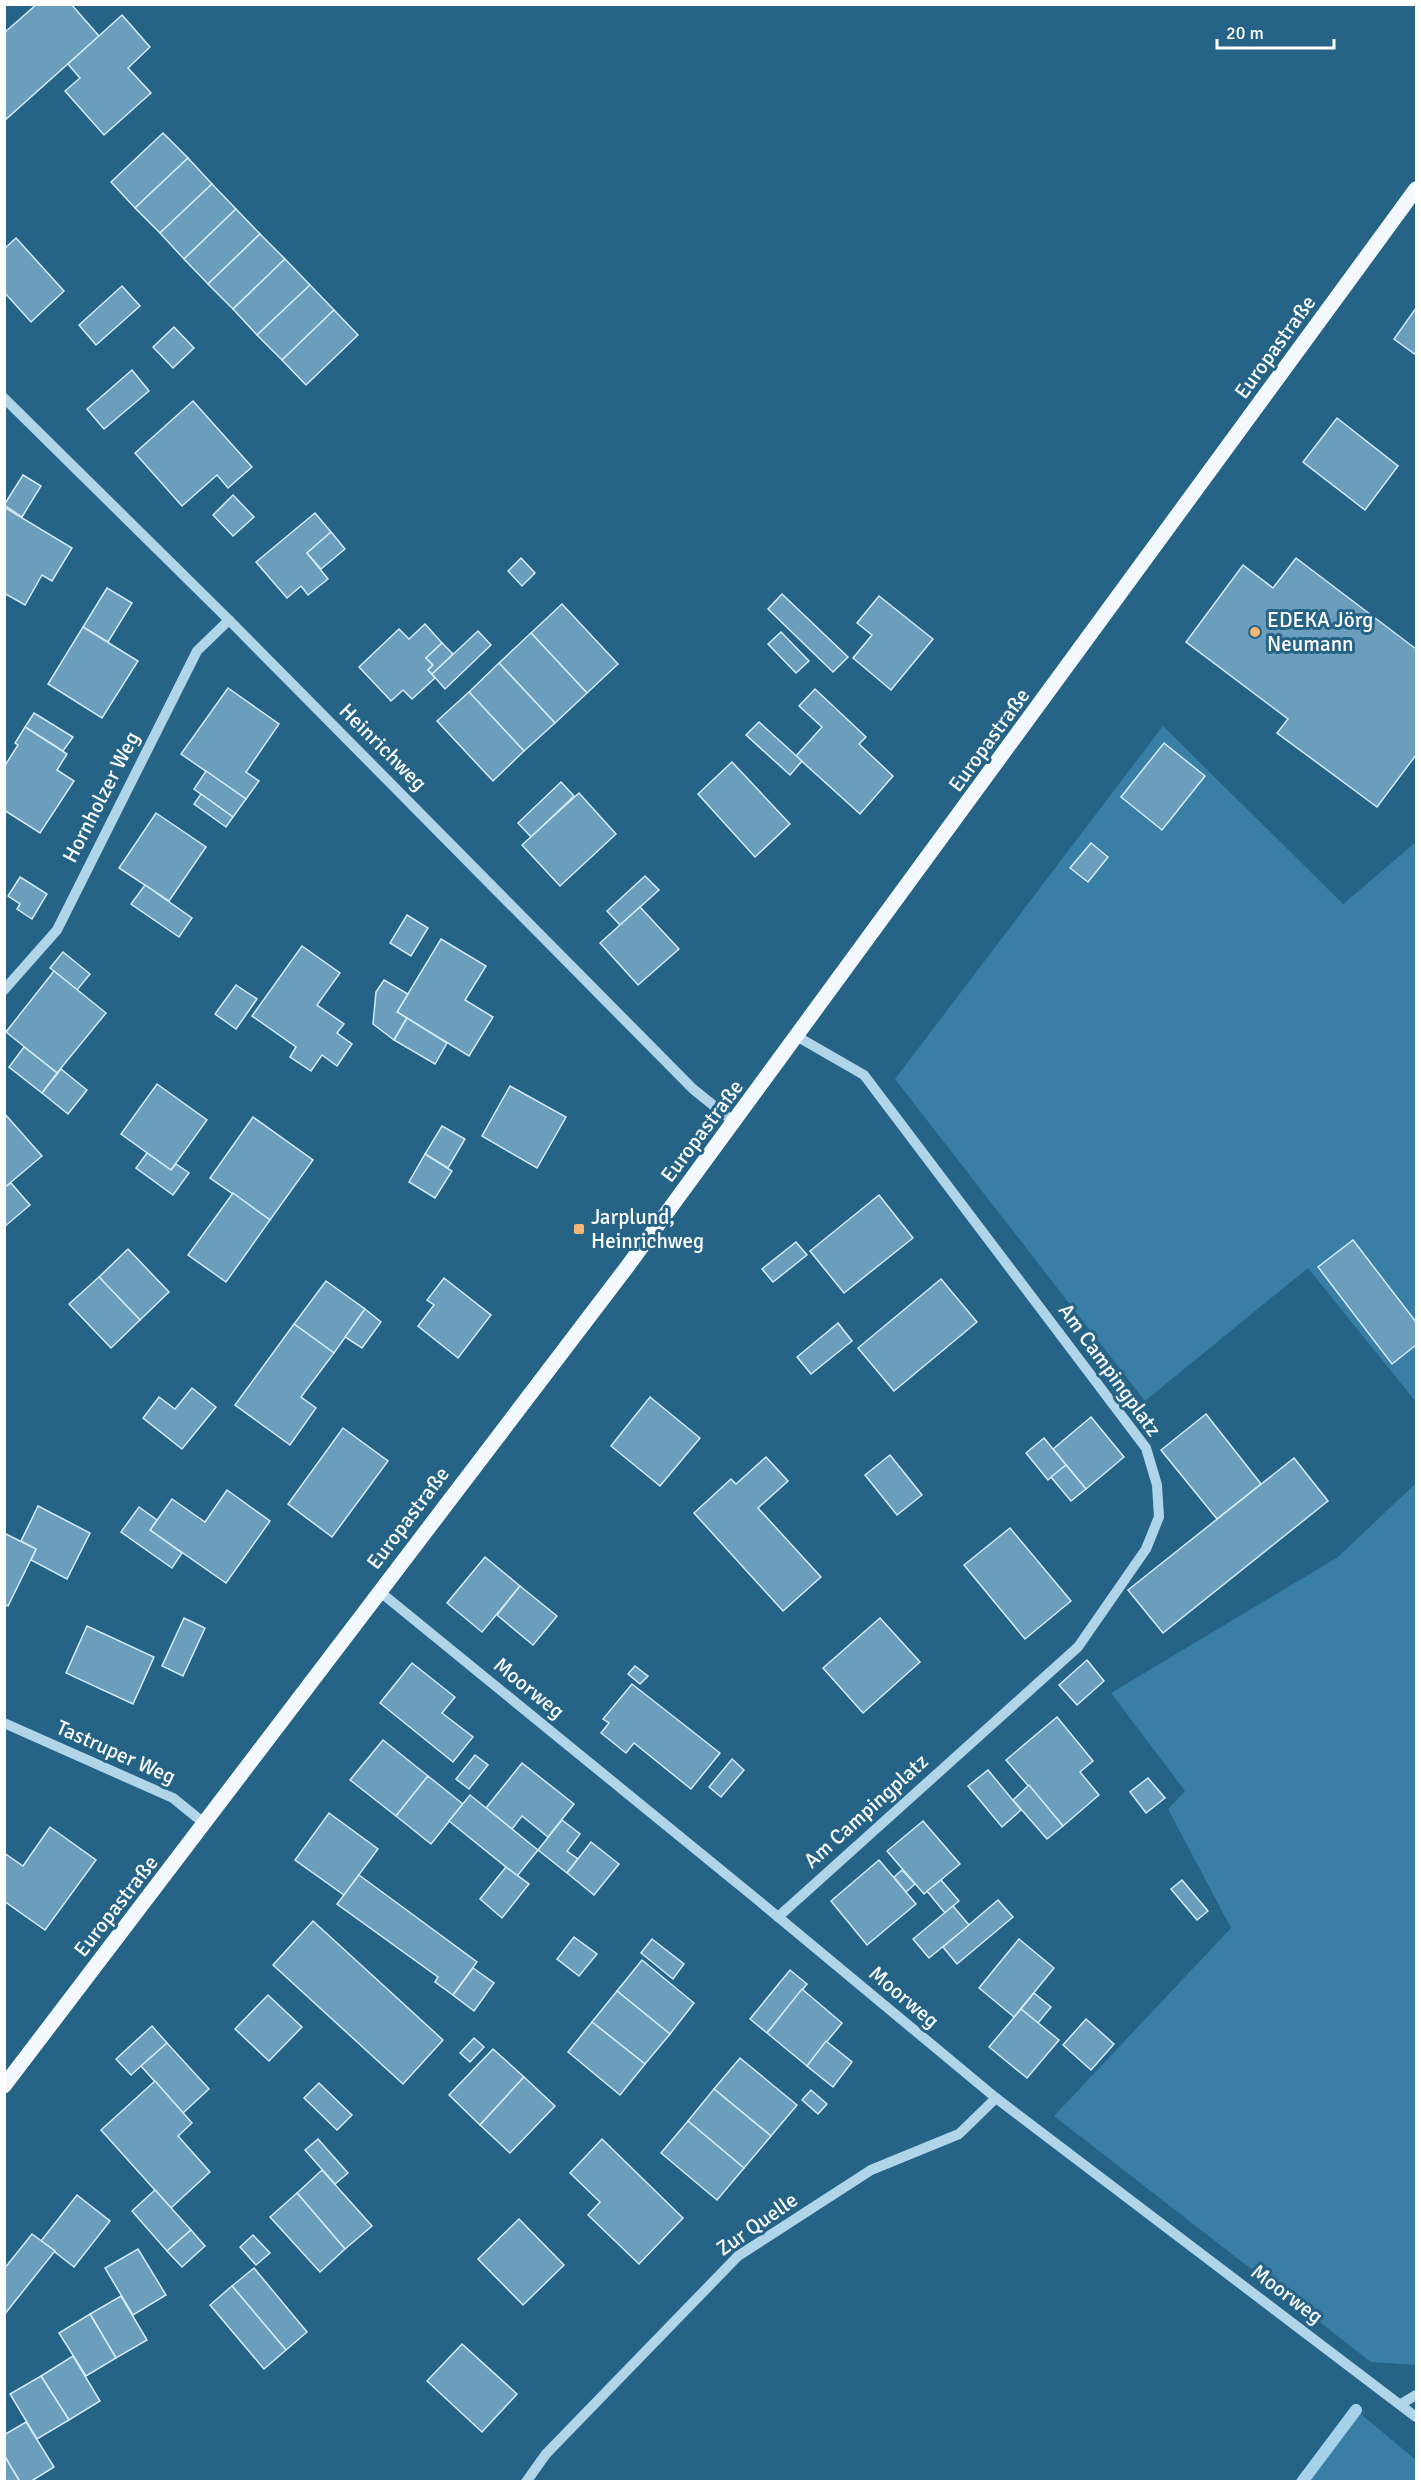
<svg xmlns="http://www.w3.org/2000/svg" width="1421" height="2486" viewBox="0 0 1421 2486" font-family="Signika,sans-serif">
  <rect width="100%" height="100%" fill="#256387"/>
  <g fill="#397ea4">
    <path d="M1163,726L1343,904L1416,842V1402L1308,1268L1145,1401L895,1079Z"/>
    <path d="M1416,1483V2365L1371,2362L1054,2116L1231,1928L1168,1809L1185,1791L1111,1693L1338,1557Z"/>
    <path d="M1356,2410L1416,2460V2481H1302Z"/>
  </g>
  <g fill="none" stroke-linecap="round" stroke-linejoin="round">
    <path stroke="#a5d2ea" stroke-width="12" d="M1302,2482L1356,2410"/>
  </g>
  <g fill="#6a9ebc" stroke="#d4ebf7" stroke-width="1.5">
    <path d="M37,4H71L99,36L4,121V33Z"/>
    <path d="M122,15L150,47L128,68L151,93L104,135L65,91L80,78L68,64Z"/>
    <path d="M163,133L188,158L135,208L111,182Z"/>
    <path d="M188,158L212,184L160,233L135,208Z"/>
    <path d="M212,184L236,209L184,259L160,233Z"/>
    <path d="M236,209L260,234L208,284L184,259Z"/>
    <path d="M260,234L285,259L233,309L208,284Z"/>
    <path d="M16,238L64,291L31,322L4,292V249Z"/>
    <path d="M285,259L310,285L257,335L233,309Z"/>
    <path d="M310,285L334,310L282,360L257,335Z"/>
    <path d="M122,286L140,306L96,345L79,325Z"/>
    <path d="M1416,308V355L1394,339Z"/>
    <path d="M334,310L358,335L306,385L282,360Z"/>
    <path d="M174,327L194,348L173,368L153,347Z"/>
    <path d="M132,370L149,391L104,429L87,409Z"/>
    <path d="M193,401L252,467L228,488L217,475L182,506L135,453Z"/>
    <path d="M1337,418L1398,466L1365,510L1303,462Z"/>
    <path d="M23,475L41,486L22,517L4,505Z"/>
    <path d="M233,495L254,517L233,536L213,515Z"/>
    <path d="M4,507L72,548L52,581L42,575L25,605L4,593Z"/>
    <path d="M315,513L331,532L307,553L328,579L308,595L301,586L287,598L256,562Z"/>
    <path d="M331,532L345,549L321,569L307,553Z"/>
    <path d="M521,558L535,573L522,586L508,571Z"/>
    <path d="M1296,558L1416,649V755L1377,807L1277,733L1288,719L1186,642L1243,565L1273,588Z"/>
    <path d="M107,588L132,603L108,642L83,627Z"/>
    <path d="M782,594L848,657L833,672L768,609Z"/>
    <path d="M879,596L933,639L891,690L853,658L872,635L857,623Z"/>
    <path d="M562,604L618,664L587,693L531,633Z"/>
    <path d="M425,624L442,643L426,658L433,665L428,670L435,678L412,699L403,690L391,701L359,667L399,629L409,639Z"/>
    <path d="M83,627L138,661L102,718L48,684Z"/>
    <path d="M478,631L491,645L445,689L432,674Z"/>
    <path d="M781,632L809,661L796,673L768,644Z"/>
    <path d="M531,633L587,693L555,723L499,663Z"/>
    <path d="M442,643L453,654L432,674L428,670L433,665L426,658Z"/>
    <path d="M499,663L555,723L524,751L469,692Z"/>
    <path d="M228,688L279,724L246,772L259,781L246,799L181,754Z"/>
    <path d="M815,689L866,737L859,744L893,776L860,814L796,756L822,727L799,706Z"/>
    <path d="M469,692L524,751L493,781L437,721Z"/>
    <path d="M34,713L73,737L63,751L25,727Z"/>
    <path d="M759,722L802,761L790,775L746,735Z"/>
    <path d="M25,727L67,754L57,770L74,781L40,833L4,810V767L18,745L15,743Z"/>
    <path d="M1164,743L1205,776L1162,830L1121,797Z"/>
    <path d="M732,762L790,824L755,857L698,794Z"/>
    <path d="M206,771L246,799L233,817L194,789Z"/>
    <path d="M561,782L574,796L531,837L518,823Z"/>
    <path d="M579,793L616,834L560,886L522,845Z"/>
    <path d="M201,794L233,817L226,827L194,804Z"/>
    <path d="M156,813L206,847L169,901L119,868Z"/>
    <path d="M1091,843L1108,857L1088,882L1070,868Z"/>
    <path d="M645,876L659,890L620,925L607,911Z"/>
    <path d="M20,877L47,894L32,919L17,909L20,904L8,896Z"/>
    <path d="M145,885L192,918L179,937L131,904Z"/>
    <path d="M640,907L679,949L638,985L600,943Z"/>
    <path d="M407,915L428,928L411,956L390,943Z"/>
    <path d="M441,939L486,966L465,1000L493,1017L469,1056L397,1012Z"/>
    <path d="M302,946L340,973L317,1005L344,1024L337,1033L352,1044L337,1066L322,1055L311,1071L290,1057L296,1047L252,1016Z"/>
    <path d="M63,952L90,974L77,990L50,968Z"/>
    <path d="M54,971L106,1013L57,1073L6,1032Z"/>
    <path d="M384,980L408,994L397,1012L407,1018L394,1040L373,1024L376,992Z"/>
    <path d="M236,985L257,999L236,1029L215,1014Z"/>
    <path d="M407,1018L447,1043L435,1064L394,1040Z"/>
    <path d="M24,1047L57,1073L42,1093L9,1067Z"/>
    <path d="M61,1069L87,1090L68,1114L42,1093Z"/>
    <path d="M157,1084L207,1120L171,1170L121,1134Z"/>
    <path d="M510,1086L566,1117L537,1168L482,1136Z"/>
    <path d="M4,1113L42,1156L4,1188Z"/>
    <path d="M253,1117L313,1160L270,1220L210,1178Z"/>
    <path d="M442,1126L465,1139L448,1168L425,1154Z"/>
    <path d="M147,1153L171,1170L176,1164L189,1173L173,1195L136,1168Z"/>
    <path d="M425,1154L452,1171L435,1198L409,1182Z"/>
    <path d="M11,1183L30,1205L4,1227V1188Z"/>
    <path d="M233,1193L270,1220L226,1282L188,1255Z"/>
    <path d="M879,1195L913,1238L844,1293L810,1251Z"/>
    <path d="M1353,1240L1416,1322V1345L1392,1364L1318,1267Z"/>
    <path d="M796,1242L807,1255L773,1282L762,1269Z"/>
    <path d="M128,1249L169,1292L140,1320L99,1277Z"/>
    <path d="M99,1277L140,1320L111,1348L69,1304Z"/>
    <path d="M444,1278L491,1315L458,1358L418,1326L434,1305L427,1300Z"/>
    <path d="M941,1279L977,1322L894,1391L858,1348Z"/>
    <path d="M326,1281L365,1309L334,1353L294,1324Z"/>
    <path d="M365,1309L381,1322L362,1348L345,1337Z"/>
    <path d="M838,1323L852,1341L811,1374L797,1357Z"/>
    <path d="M294,1324L334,1353L301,1397L316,1408L290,1445L235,1405Z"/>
    <path d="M192,1388L216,1407L182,1449L143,1418L159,1397L175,1409Z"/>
    <path d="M650,1397L700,1438L660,1486L611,1446Z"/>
    <path d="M1206,1414L1261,1484L1217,1519L1161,1450Z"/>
    <path d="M1091,1417L1124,1457L1086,1489L1053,1449Z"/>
    <path d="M343,1428L388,1461L332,1537L288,1504Z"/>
    <path d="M1044,1438L1066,1465L1048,1480L1026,1453Z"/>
    <path d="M890,1455L922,1495L897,1515L865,1475Z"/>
    <path d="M766,1457L788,1481L758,1508L821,1577L783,1611L694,1513L731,1479L736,1484Z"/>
    <path d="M1294,1458L1328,1501L1163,1633L1128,1590Z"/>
    <path d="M1066,1465L1086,1489L1071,1501L1051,1477Z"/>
    <path d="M227,1490L270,1521L226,1583L150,1530L172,1499L205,1522Z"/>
    <path d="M38,1506L90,1533L67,1579L31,1560L36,1549L21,1541Z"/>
    <path d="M139,1507L157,1520L150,1530L182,1553L172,1568L121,1532Z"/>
    <path d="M1010,1528L1071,1601L1025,1639L964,1565Z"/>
    <path d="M4,1533L36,1549L8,1606L4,1604Z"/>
    <path d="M485,1557L520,1586L482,1632L447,1603Z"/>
    <path d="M520,1586L557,1616L533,1645L497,1615Z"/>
    <path d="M184,1618L205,1628L183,1676L162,1666Z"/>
    <path d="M880,1618L920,1662L863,1713L823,1668Z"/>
    <path d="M87,1626L154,1657L133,1704L66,1673Z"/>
    <path d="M1087,1660L1104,1681L1077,1705L1059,1685Z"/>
    <path d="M412,1663L455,1697L442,1713L473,1737L453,1762L380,1703Z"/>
    <path d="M635,1666L648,1676L640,1684L628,1674Z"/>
    <path d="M632,1684L720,1753L691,1789L634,1743L626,1753L601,1733L609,1723L603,1719Z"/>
    <path d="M1057,1717L1093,1761L1080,1772L1099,1795L1063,1826L1006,1760Z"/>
    <path d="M383,1740L428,1776L396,1816L350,1780Z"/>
    <path d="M475,1755L488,1765L469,1789L456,1779Z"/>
    <path d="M732,1759L744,1770L721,1797L709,1787Z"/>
    <path d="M522,1763L574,1804L548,1837L522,1816L512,1829L486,1808Z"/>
    <path d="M988,1770L1021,1810L1002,1827L968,1786Z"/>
    <path d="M428,1776L463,1804L431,1844L396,1816Z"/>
    <path d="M1148,1778L1165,1798L1146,1813L1130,1792Z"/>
    <path d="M1029,1785L1063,1826L1047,1839L1013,1800Z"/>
    <path d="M470,1795L538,1850L517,1876L449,1821Z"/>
    <path d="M329,1813L378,1849L344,1895L295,1860Z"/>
    <path d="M562,1820L580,1834L567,1851L578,1859L567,1873L538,1850Z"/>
    <path d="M923,1821L960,1864L924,1894L887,1851Z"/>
    <path d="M50,1827L96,1860L45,1930L4,1901V1853L23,1866Z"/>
    <path d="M591,1842L619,1864L594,1895L567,1873Z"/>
    <path d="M879,1860L916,1904L867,1945L831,1901Z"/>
    <path d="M506,1867L529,1884L502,1918L480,1899Z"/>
    <path d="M902,1870L915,1884L906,1892L894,1877Z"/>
    <path d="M359,1875L477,1962L453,1995L435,1982L438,1977L337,1904Z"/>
    <path d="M941,1880L959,1901L945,1913L927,1891Z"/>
    <path d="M1182,1880L1208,1911L1197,1920L1171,1889Z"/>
    <path d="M998,1900L1013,1917L957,1964L943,1947Z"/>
    <path d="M953,1906L969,1925L929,1958L913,1939Z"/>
    <path d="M313,1921L443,2040L403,2084L273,1965Z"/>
    <path d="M574,1937L597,1954L579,1976L557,1959Z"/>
    <path d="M652,1939L684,1964L673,1979L641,1953Z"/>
    <path d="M1019,1939L1054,1968L1014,2017L979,1988Z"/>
    <path d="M642,1960L694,2003L670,2034L617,1991Z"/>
    <path d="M473,1968L494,1983L474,2011L453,1995Z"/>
    <path d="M790,1970L807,1984L767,2033L750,2019Z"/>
    <path d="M802,1989L842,2023L807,2066L767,2033Z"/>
    <path d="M617,1991L670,2034L645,2064L592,2022Z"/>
    <path d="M1034,1993L1051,2007L1038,2023L1021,2009Z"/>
    <path d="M268,1995L302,2027L269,2061L235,2029Z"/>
    <path d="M1021,2009L1059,2040L1027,2078L989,2047Z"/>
    <path d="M1086,2019L1114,2044L1091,2070L1063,2045Z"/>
    <path d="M592,2022L645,2064L620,2095L568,2052Z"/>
    <path d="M152,2026L167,2043L131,2075L116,2059Z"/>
    <path d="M474,2038L484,2047L470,2062L460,2053Z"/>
    <path d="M826,2041L852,2062L833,2087L807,2066Z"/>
    <path d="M167,2043L209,2089L183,2113L141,2066Z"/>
    <path d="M493,2049L524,2077L480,2125L449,2095Z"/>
    <path d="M740,2058L797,2105L771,2136L714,2089Z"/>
    <path d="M524,2077L555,2106L510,2153L480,2125Z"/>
    <path d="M155,2081L192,2123L178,2136L210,2172L171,2208L101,2130Z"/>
    <path d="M319,2083L352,2115L337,2130L304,2098Z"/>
    <path d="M714,2089L771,2136L744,2168L688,2121Z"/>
    <path d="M811,2090L827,2104L818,2114L802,2100Z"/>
    <path d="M688,2121L744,2168L717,2200L661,2153Z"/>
    <path d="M318,2139L348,2173L335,2184L305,2150Z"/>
    <path d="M602,2139L683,2218L639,2264L588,2215L600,2202L570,2173Z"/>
    <path d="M322,2170L372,2226L345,2249L297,2193Z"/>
    <path d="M155,2190L191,2230L167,2251L132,2211Z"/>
    <path d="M297,2193L345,2249L320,2272L270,2217Z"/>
    <path d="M77,2195L110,2221L74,2267L41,2241Z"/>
    <path d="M519,2219L564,2265L523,2305L478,2259Z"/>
    <path d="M191,2230L205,2246L182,2267L167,2251Z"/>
    <path d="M32,2234L55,2251L4,2315V2269Z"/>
    <path d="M253,2235L270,2253L256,2265L240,2247Z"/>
    <path d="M138,2249L166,2295L133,2315L105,2268Z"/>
    <path d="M254,2268L307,2332L286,2350L232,2286Z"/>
    <path d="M232,2286L286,2350L264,2369L210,2305Z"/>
    <path d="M121,2296L147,2340L116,2358L90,2314Z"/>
    <path d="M90,2314L116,2358L86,2376L59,2333Z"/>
    <path d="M462,2344L517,2394L482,2432L427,2381Z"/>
    <path d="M73,2356L100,2401L69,2420L41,2376Z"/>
    <path d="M41,2376L69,2420L37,2439L10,2394Z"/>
    <path d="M26,2422L54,2467L30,2482H20L4,2455V2435Z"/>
    <path d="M4,2455L20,2482H4Z"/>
  </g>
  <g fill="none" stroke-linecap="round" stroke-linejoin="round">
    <g stroke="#b0d5e9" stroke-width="10">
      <path d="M4,398L229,620L693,1089L734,1122"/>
      <path d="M4,990L57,930L197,651L229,620"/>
      <path d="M379,1591L759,1901L996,2098L1416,2417"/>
      <path d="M4,1723L173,1798L205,1824"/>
      <path d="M778,1917L1078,1647L1146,1549L1159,1517L1157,1485L1146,1448L864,1075L798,1037"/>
      <path d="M1401,2404L1416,2395"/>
      <path d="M526,2482L546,2454L738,2256L871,2170L959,2134L996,2098"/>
    </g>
    <path stroke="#f3f9fe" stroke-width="15" d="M4,2086L627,1267L1416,189"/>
  </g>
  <g fill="#f3b675" stroke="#256387" stroke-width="2">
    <circle cx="1255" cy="632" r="6"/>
    <rect x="573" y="1223" width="12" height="12" rx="3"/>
  </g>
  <g text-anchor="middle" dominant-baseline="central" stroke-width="6" stroke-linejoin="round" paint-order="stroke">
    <g font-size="21" fill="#fff" stroke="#256387">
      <text transform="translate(1275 347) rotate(-54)">Europastraße</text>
      <text transform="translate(989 740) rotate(-54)">Europastraße</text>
      <text transform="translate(383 747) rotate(45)">Heinrichweg</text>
      <text transform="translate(101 797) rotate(-63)">Hornholzer Weg</text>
      <text transform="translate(702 1131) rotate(-53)">Europastraße</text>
      <text transform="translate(1110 1370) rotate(54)">Am Campingplatz</text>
      <text transform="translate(408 1518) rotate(-53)">Europastraße</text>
      <text transform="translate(529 1688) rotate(39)">Moorweg</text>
      <text transform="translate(116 1752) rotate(24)">Tastruper Weg</text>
      <text transform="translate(866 1811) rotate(-42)">Am Campingplatz</text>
      <text transform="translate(116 1906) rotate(-52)">Europastraße</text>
      <text transform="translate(904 1997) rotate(40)">Moorweg</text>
      <text transform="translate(757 2224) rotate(-35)">Zur Quelle</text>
      <text transform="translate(1287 2294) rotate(37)">Moorweg</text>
    </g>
    <g font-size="21" fill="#fff" stroke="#256387" text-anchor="start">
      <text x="1267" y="620">EDEKA Jörg<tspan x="1267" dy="24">Neumann</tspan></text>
      <text x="591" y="1217">Jarplund,<tspan x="591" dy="24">Heinrichweg</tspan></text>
    </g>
  </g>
  <rect width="1421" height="2486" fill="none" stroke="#ffffff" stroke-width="12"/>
  <path d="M1217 39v9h117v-9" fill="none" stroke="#ffffff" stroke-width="3"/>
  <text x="1226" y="39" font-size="18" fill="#ffffff" stroke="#256387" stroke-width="4.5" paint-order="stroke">20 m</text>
</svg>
